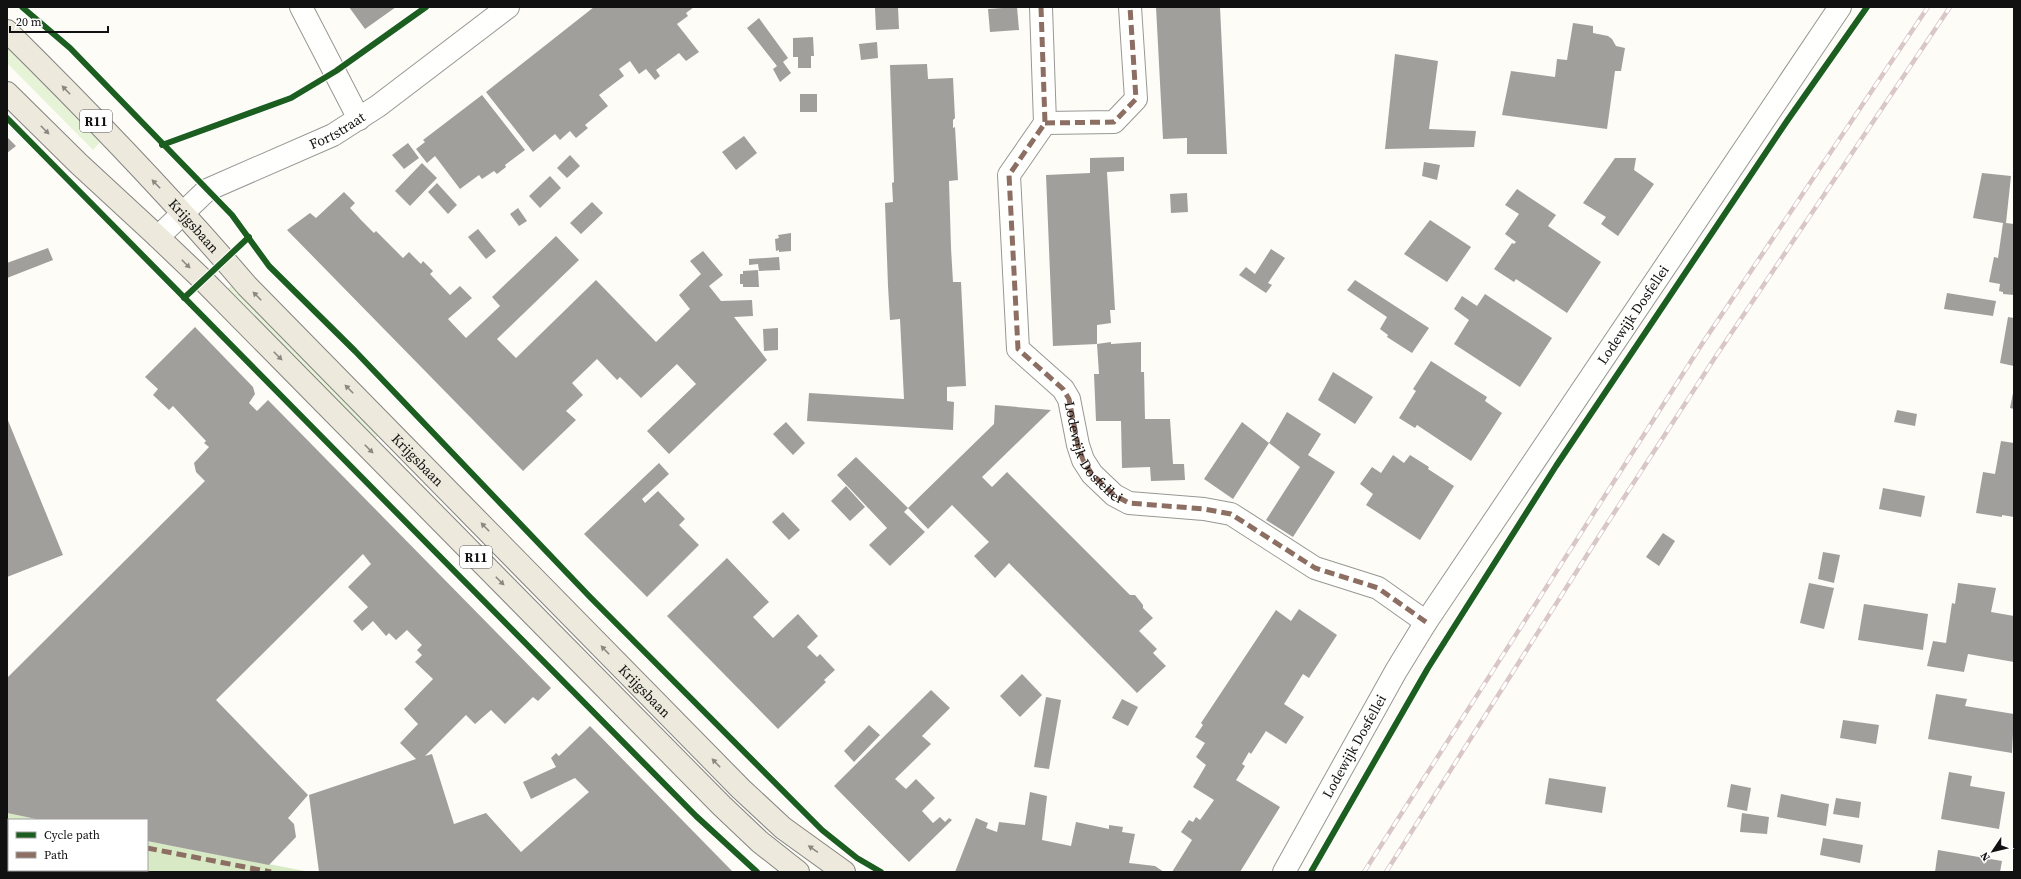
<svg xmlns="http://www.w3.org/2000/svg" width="2021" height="879" viewBox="0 0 2021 879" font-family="'Source Serif 4',serif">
  <rect width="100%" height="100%" fill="#fdfcf7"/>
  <g fill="#e7f3d7">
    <path d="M7,47L101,141L93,150L7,63Z"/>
    <path d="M232,285L380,434L373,441L225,291Z"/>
  </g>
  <path fill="#d8eac5" d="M7,813L41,820H9V870H147V841L310,872H7Z"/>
  <g fill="#a19f9c">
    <path d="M349,7H396L365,29Z"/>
    <path d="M594,7H694L686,13L688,16L677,24L699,52L686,61L679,53L656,70L660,76L655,80L646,69L639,74L630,61L619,69L624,76L599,95L608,106L585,125L588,128L576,138L570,131L560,140L555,134L533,152L486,92Z"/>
    <path d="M898,7L899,29L876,30L875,8Z"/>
    <path d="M1017,7L1019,30L990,32L988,9Z"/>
    <path d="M1156,7H1220L1227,154H1187V138L1163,139Z"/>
    <path d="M759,18L788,58L783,62L791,73L780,82L773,69L777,66L747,28Z"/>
    <path d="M1573,23L1593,26V33L1608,36L1612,39L1616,46L1625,48L1621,71H1615L1607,129L1502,115L1511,71L1555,77L1557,59L1567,60Z"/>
    <path d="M813,37L814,56H811V68H798V57H793V38Z"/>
    <path d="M877,42L878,58L861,60L859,44Z"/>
    <path d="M1395,54L1438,61L1429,129L1476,131L1474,147L1385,149Z"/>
    <path d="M927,64L928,79L953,78L955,118L953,120V128L955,127L958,180L949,181L951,248L953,282H961L966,386L947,387V401L954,402L953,430L807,421L809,393L904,399L900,319L890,320L888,286L885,203L893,202L892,183L894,182L890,65Z"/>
    <rect x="800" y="94" width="17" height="18"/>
    <path d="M482,95L525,150L505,165L506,167L497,174L494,171L482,179L479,175L460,189L435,156L427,163L416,149L425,142L423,140Z"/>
    <path d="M744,136L757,153L736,170L722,152Z"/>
    <path d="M7,137L16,146L7,153Z"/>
    <path d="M408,143L419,158L404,169L392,155Z"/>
    <path d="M570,155L580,166L567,178L557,168Z"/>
    <path d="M1124,157V171L1107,172L1115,310H1110L1111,323L1097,325V344L1053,346L1046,175L1090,173V158Z"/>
    <path d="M1615,158H1636L1634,170L1654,184L1618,236L1601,224L1606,217L1583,203Z"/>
    <path d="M1424,162L1440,165L1437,180L1422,176Z"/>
    <path d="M422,163L437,178L410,206L395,191Z"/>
    <path d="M1982,173L2011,176L2006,223L2014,224V295L2003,294V292L1999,291L2000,284L1989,282L1994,257L1998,258L2003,223L1973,218Z"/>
    <path d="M550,176L561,188L540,208L529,196Z"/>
    <path d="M437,183L457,205L448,214L428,192Z"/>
    <path d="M1517,189L1556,215L1548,226L1601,262L1567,313L1516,279L1514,282L1494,269L1512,243L1514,244L1516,242L1505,234L1519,214L1505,205Z"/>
    <path d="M344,192L355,203L350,208L361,220L374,233L376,231L403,258L409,252L421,264L423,261L433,271L430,274L450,295L460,286L472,298L448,319L466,338L500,306L492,297L556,236L579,260L497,339L516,358L596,280L656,342L690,309L679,295L701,274L690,261L703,251L723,275L709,286L721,301L752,300L753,316L734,317L767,360L669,454L647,431L696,384L677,364L641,398L620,377L617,380L597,359L572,383L583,395L566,411L576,420L523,471L287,230L310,213L316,218Z"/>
    <path d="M1187,193L1188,212L1171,213L1170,194Z"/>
    <path d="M592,202L603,213L581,234L570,223Z"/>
    <path d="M518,208L527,221L519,226L510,214Z"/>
    <path d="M1430,220L1471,247L1447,282L1404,254Z"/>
    <path d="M478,229L496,251L486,259L468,237Z"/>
    <path d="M791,233V251L779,252V250L776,251L775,239L779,238L778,235Z"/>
    <path d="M48,248L53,260L7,278V263Z"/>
    <path d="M1271,249L1285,258L1268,283L1272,285L1266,293L1239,275L1246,267L1255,274Z"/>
    <path d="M779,257L780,270L759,271L758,264L749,265V259Z"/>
    <path d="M758,270L759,287H743V284H740V274H743V271Z"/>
    <path d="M1355,280L1429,328L1412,353L1387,337L1388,335L1380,329L1387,317L1347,290Z"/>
    <path d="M1947,293L1996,301L1993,316L1944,309Z"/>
    <path d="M1485,294L1552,338L1520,387L1454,344L1469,320L1454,309L1462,296L1477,306Z"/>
    <path d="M2008,317L2014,318V366L2000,363Z"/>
    <path d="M195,327L253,387L255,394L249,403L257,411L268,400L551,688L538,701L533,697L505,724L491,710L475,724L466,715L425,756L432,754L454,824L486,813L521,852L589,792L575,778L531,799L523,782L556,767L551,758L556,753L559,756L590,726L733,872H319L309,795L416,759L400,743L418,724L404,709L433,679L415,662L422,655L417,650L422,645L407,630L396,640L389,633L386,636L373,621L362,631L353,621L368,607L348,587L371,564L363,554L216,700L308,795L288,818L294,824L296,837L269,865L147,841V820H41L7,813V678L205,481L196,472L194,463L209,447L204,443L206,441L173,406L169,410L153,395L158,389L145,377Z"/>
    <path d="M778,328V350L764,351L763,329Z"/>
    <path d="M1111,342V344L1141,342V372H1144L1145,419H1170L1173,464H1184L1185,480L1151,481L1150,467L1122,468L1121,421H1096L1094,374H1099L1097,344Z"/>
    <path d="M1431,361L1487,397L1485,401L1502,413L1471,461L1417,425L1415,428L1399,418L1416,391L1413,389Z"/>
    <path d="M1333,372L1373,397L1355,424L1318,400Z"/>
    <path d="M2013,393H2014V409L2010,408Z"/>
    <path d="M995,405L1051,410L982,477L992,487L1007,472L1130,595H1135L1143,605V608L1153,618L1139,631L1157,649L1153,653L1166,666L1137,693L1009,563L995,578L974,556L989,542L952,505L928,529L908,508L904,512L925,532L890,566L869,545L887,528L837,475L856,457L908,508L994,424Z"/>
    <path d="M1897,410L1917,414L1915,426L1894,422Z"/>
    <path d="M1287,412L1321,434L1308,455L1335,472L1293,537L1266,520L1300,467L1269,443Z"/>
    <path d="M7,418L63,555L7,577Z"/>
    <path d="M786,422L805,443L793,455L773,434Z"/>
    <path d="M1242,422L1269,443L1233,499L1204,479Z"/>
    <path d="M2001,441L2014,443V517L2002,515V517L1976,513L1983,472L1995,474Z"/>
    <path d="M1393,455L1404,463L1410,455L1429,467L1428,469L1454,486L1420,540L1366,505L1373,494L1360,484L1372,467L1381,473Z"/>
    <path d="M659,463L669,474L642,499L645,503L658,491L685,519L679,525L699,545L647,597L584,534Z"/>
    <path d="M846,486L865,507L850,521L831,501Z"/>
    <path d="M1883,488L1925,496L1921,517L1879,509Z"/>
    <path d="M783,512L800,530L789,540L772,522Z"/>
    <path d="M1663,533L1675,541L1659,566L1646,557Z"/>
    <path d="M1823,552L1840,555L1834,583L1818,579Z"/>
    <path d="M727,558L769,602L753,617L773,638L798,614L818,636L807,647L817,657L820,654L835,670L824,680L826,682L778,729L667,616Z"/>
    <path d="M1809,583L1834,588L1824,629L1800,623Z"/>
    <path d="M1958,583L1996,588L1991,612L2014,616V662L1968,654L1964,672L1927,666L1933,641L1946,643L1952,603L1955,604Z"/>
    <path d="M1864,604L1928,614L1923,650L1858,640Z"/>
    <path d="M1299,609L1337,635L1309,678L1303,674L1284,704L1304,717L1286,744L1266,731L1251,754L1249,752L1242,764L1245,766L1236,780L1280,807L1240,872H1172L1192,840L1181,832L1189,820L1193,822L1196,817L1200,820L1214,800L1193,787L1206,765L1196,757L1205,743L1195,737L1203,725L1201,723L1276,610L1291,621Z"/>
    <path d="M1022,674L1042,695L1020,717L1000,696Z"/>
    <path d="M931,690L950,708L922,736L931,744L895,779L906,789L916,779L935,798L922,811L933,823L940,817L945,822L949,818L952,820L909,862L834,786Z"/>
    <path d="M1936,694L1967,699L1965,706L2014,714L2012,753L1928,739Z"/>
    <path d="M1046,697L1061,700L1049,769L1034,767Z"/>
    <path d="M1122,699L1138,707L1128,726L1112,718Z"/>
    <path d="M1843,720L1879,725L1876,744L1840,738Z"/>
    <path d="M869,725L880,735L854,762L844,751Z"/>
    <path d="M1949,772L1972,776L1970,786L2005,792L1999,829L1941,819Z"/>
    <path d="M1549,778L1606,787L1602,813L1545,804Z"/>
    <path d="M1731,784L1751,788L1747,811L1727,807Z"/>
    <path d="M1030,792L1047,796L1042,840L1071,846L1076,822L1109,829V825L1123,827L1122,832L1135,834L1129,863L1155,866L1164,872H955L976,818L988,823L986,828L997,832L999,822L1025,825Z"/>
    <path d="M1781,794L1829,804L1826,826L1777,817Z"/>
    <path d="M1836,798L1861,802L1859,818L1833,814Z"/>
    <path d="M1742,813L1769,817L1767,834L1740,832Z"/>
    <path d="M1823,838L1863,845L1860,863L1820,855Z"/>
    <path d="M1938,850L2002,861L2000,872H1935Z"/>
  </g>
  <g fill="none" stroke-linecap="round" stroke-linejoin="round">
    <g stroke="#979795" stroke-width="24">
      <g id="minor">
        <path d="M301,7L359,119"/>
        <path id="s1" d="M1041,7L1045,123L1009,175L1018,349L1063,389L1069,399L1078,445L1083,460L1092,474L1114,495L1129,503L1204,509L1231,514L1315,568L1378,588L1426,622"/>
        <path d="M1045,123L1114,122L1136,99L1130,7"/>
        <path id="s2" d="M158,237L207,190L333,135L378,106L508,7"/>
        <path id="s3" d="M1284,872L1396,671L1426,622L1840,7"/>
      </g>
    </g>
    <g stroke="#858482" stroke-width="24">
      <g id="major">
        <path id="s4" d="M7,31C90,113 171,197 247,286L741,789L783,828L844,872"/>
        <path d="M7,93L79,164L158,237L202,279L722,806L760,842L798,872"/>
      </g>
    </g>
    <use href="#minor" stroke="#fffffe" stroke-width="22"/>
    <use href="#major" stroke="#ede9dc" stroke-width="22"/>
    <g stroke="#d9c6c7" stroke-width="4.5">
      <g id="rail">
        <path d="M1364,872L1702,344L1928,7"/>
        <path d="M1386,872L1601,533L1716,356L1950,7"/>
      </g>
    </g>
    <use href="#rail" stroke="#fff" stroke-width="3" stroke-dasharray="9" stroke-linecap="butt"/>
    <g stroke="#8d6e63" stroke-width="5" stroke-dasharray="10 5" stroke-linecap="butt">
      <path d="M1041,7L1045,123L1009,175L1018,349L1063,389L1069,399L1078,445L1083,460L1092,474L1114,495L1129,503L1204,509L1231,514L1315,568L1378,588L1426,622"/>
      <path d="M1045,123L1114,122L1136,99L1130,7"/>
      <path d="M7,822H9"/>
      <path d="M147,848L271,872"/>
    </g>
    <g stroke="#fff" stroke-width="8">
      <g id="cycleway">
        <path d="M22,7L70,48L232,215L269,266L355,351L590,597L822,830L857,858L881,872"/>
        <path d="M7,118L696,816L757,872"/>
        <path d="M162,145L291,98L336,71L426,7"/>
        <path d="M184,298L249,237"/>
        <path d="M1311,872L1428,668L1556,466L1787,121L1867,7"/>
      </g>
    </g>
    <use href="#cycleway" stroke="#1b5e20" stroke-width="6"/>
  </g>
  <defs><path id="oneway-solid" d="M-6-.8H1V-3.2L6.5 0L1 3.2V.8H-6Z"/></defs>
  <g fill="#8a8881">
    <use href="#oneway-solid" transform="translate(66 90) rotate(-134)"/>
    <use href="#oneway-solid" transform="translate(45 130) rotate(45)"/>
    <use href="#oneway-solid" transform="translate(156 184) rotate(-134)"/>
    <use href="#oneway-solid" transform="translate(186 264) rotate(45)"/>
    <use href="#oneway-solid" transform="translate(257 296) rotate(-135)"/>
    <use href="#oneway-solid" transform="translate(278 356) rotate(45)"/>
    <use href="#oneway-solid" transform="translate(349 389) rotate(-135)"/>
    <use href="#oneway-solid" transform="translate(369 449) rotate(45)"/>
    <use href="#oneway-solid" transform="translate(485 527) rotate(-134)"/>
    <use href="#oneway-solid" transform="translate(500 581) rotate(45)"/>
    <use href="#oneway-solid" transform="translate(605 650) rotate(-134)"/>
    <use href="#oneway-solid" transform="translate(716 763) rotate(-134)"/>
    <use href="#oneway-solid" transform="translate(813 849) rotate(-145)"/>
  </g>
  <g text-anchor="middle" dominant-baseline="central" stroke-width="4" stroke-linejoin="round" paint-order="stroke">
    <g fill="#fff" stroke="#585858" stroke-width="1">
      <rect x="80" y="110" width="32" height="22" rx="3"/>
      <rect x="460" y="546" width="32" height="22" rx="3"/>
    </g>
    <g font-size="13" font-weight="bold" fill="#111">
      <text x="96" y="121">R11</text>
      <text x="476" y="557">R11</text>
    </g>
    <g font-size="14" fill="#111" stroke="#fff">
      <text stroke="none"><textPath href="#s2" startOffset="211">Fortstraat</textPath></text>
      <text stroke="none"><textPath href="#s4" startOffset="270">Krijgsbaan</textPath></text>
      <text stroke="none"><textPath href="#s3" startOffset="658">Lodewijk Dosfellei</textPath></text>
      <text stroke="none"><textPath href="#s1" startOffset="486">Lodewijk Dosfellei</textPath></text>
      <text stroke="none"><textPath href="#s4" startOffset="594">Krijgsbaan</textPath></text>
      <text stroke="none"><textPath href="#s4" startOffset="918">Krijgsbaan</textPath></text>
      <text stroke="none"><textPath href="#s3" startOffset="144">Lodewijk Dosfellei</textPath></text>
    </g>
  </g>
  <rect width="2021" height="879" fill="none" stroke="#111111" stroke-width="16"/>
  <rect x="8" y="819" width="140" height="52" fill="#ffffff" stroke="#a0a0a0"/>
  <rect x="16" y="832" width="20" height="6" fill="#1b5e20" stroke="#a0a0a0"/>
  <text x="44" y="839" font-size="12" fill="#111111">Cycle path</text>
  <rect x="16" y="852" width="20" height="6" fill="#8d6e63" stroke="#a0a0a0"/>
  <text x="44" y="859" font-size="12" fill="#111111">Path</text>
  <g transform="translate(1993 851) rotate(235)" stroke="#ffffff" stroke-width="3" paint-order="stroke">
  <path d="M0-3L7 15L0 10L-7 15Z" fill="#111111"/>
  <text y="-6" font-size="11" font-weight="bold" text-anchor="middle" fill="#111111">N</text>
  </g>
  <path d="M10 26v6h98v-6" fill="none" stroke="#111111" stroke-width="2"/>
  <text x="16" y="26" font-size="12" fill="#111111" stroke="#ffffff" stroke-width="3" paint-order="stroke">20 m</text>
</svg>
